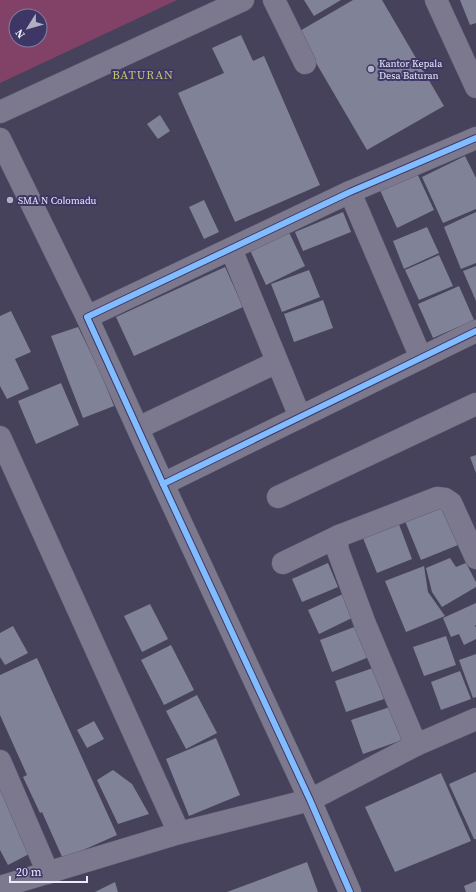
<svg xmlns="http://www.w3.org/2000/svg" width="476" height="892" viewBox="0 0 476 892" font-family="'Source Serif 4',serif">
  <rect width="100%" height="100%" fill="#46425c"/>
  <path fill="#824267" fill-rule="evenodd" d="M0,0H177L0,83ZM16,16H40V40H16Z"/>
  <g fill="#808298">
    <path d="M304,0H341L314,16Z"/>
    <path d="M353,0H382L444,106L367,150L298,32Z"/>
    <path d="M460,0H476V23L470,25Z"/>
    <path d="M241,35L253,61L264,56L320,185L235,222L178,93L224,73L212,48Z"/>
    <path d="M160,115L170,131L158,139L147,124Z"/>
    <path d="M465,156L476,178V209L443,223L422,177Z"/>
    <path d="M416,171L434,210L397,228L379,188Z"/>
    <path d="M204,200L219,232L204,239L189,207Z"/>
    <path d="M343,212L351,232L303,251L295,232Z"/>
    <path d="M476,212V263L461,269L444,227Z"/>
    <path d="M427,227L439,253L404,269L393,241Z"/>
    <path d="M287,228L305,266L266,285L248,246Z"/>
    <path d="M439,255L453,286L419,300L405,270Z"/>
    <path d="M476,266V301L463,271Z"/>
    <path d="M225,267L243,307L134,356L116,317Z"/>
    <path d="M309,270L320,297L282,312L271,284Z"/>
    <path d="M459,286L474,320L433,338L418,304Z"/>
    <path d="M323,300L333,328L294,342L284,314Z"/>
    <path d="M11,311L31,352L15,359L29,389L7,399L0,386V316Z"/>
    <path d="M78,327L100,371L114,406L83,418L51,336Z"/>
    <path d="M61,383L79,425L36,444L18,401Z"/>
    <path d="M476,455V473L470,457Z"/>
    <path d="M442,508L458,545L421,560L405,521Z"/>
    <path d="M397,519L412,559L377,573L361,533Z"/>
    <path d="M450,558L456,567L466,563L476,582V587L442,607L432,592L426,568Z"/>
    <path d="M328,563L338,587L302,602L292,579Z"/>
    <path d="M424,566L428,592L445,616L406,632L385,581Z"/>
    <path d="M343,594L354,617L319,634L308,610Z"/>
    <path d="M476,603V625H475L476,628V639L464,645L459,634L451,637L443,618Z"/>
    <path d="M150,604L168,639L142,652L124,616Z"/>
    <path d="M13,626L28,653L5,665L0,657V633Z"/>
    <path d="M357,626L369,657L332,672L320,640Z"/>
    <path d="M446,636L456,665L424,676L413,647Z"/>
    <path d="M171,645L194,690L164,705L141,660Z"/>
    <path d="M476,654V697L473,698L459,660Z"/>
    <path d="M37,658L117,835L63,859L42,812L40,813L23,777L27,775L0,715V675Z"/>
    <path d="M373,668L384,699L346,712L335,681Z"/>
    <path d="M460,671L471,699L441,710L431,682Z"/>
    <path d="M197,695L217,733L186,749L166,711Z"/>
    <path d="M393,706L405,739L363,754L351,720Z"/>
    <path d="M94,721L104,739L87,748L77,730Z"/>
    <path d="M216,738L240,795L189,816L166,759Z"/>
    <path d="M113,770L132,784L149,814L118,824L97,780Z"/>
    <path d="M476,772V839H474L449,784Z"/>
    <path d="M441,773L471,841L395,872L365,807Z"/>
    <path d="M0,787L31,853L8,865L0,850Z"/>
    <path d="M307,862L318,892H227Z"/>
    <path d="M476,881V892H466L464,886Z"/>
    <path d="M115,882L118,892H95Z"/>
  </g>
  <g fill="none" stroke-linecap="round" stroke-linejoin="round">
    <g stroke="#646074" stroke-width="23">
      <g id="minor">
        <path d="M274,0L305,63"/>
        <path d="M436,0L476,87"/>
        <path d="M0,112L243,0"/>
        <path d="M0,139L87,317"/>
        <path d="M350,192L421,358"/>
        <path d="M231,249L300,417"/>
        <path d="M138,428L277,362"/>
        <path d="M0,437L179,833"/>
        <path d="M163,484L87,317L350,192L476,138"/>
        <path d="M278,497L476,404"/>
        <path d="M283,563L339,536"/>
        <path d="M416,745L365,624L338,551L337,544L339,536L437,498L445,499L451,503L476,558"/>
        <path d="M0,761L48,873"/>
        <path d="M0,887L179,833L310,800L416,745L476,719"/>
        <path d="M350,892L310,800L163,484L476,331"/>
      </g>
    </g>
    <use href="#minor" stroke="#7c798f" stroke-width="22"/>
    <g stroke="#3e3766" stroke-width="8">
      <g id="cycleway">
        <path d="M163,484L87,317L350,192L476,138"/>
        <path d="M350,892L310,800L163,484L476,331"/>
      </g>
    </g>
    <use href="#cycleway" stroke="#80bcff" stroke-width="6"/>
  </g>
  <g fill="#b1afc3" stroke="#3e3766" stroke-width="1.5">
    <circle cx="371" cy="69" r="4"/>
    <circle cx="10" cy="200" r="4"/>
  </g>
  <g text-anchor="middle" dominant-baseline="central" stroke-width="4" stroke-linejoin="round" paint-order="stroke">
    <g font-size="10" fill="#ebeafb" stroke="#3e3766" text-anchor="start">
      <text x="379" y="63">Kantor Kepala<tspan x="379" dy="12">Desa Baturan</tspan></text>
      <text x="18" y="200">SMA N Colomadu</text>
    </g>
    <g font-size="12" letter-spacing="1" fill="#c3c476" stroke="#3e3766">
      <text x="143" y="75">BATURAN</text>
    </g>
  </g>
  <g transform="translate(28 28) rotate(233)"><circle r="19" fill="#3e3766" stroke="#837fa2"/>
  <path d="M0-3L7 15L0 10L-7 15Z" fill="#b1afc3"/>
  <text y="-6" font-size="11" font-weight="bold" text-anchor="middle" fill="#ebeafb">N</text>
  </g>
  <path d="M10 876v6h77v-6" fill="none" stroke="#ebeafb" stroke-width="2"/>
  <text x="16" y="876" font-size="12" fill="#ebeafb" stroke="#3e3766" stroke-width="3" paint-order="stroke">20 m</text>
</svg>
